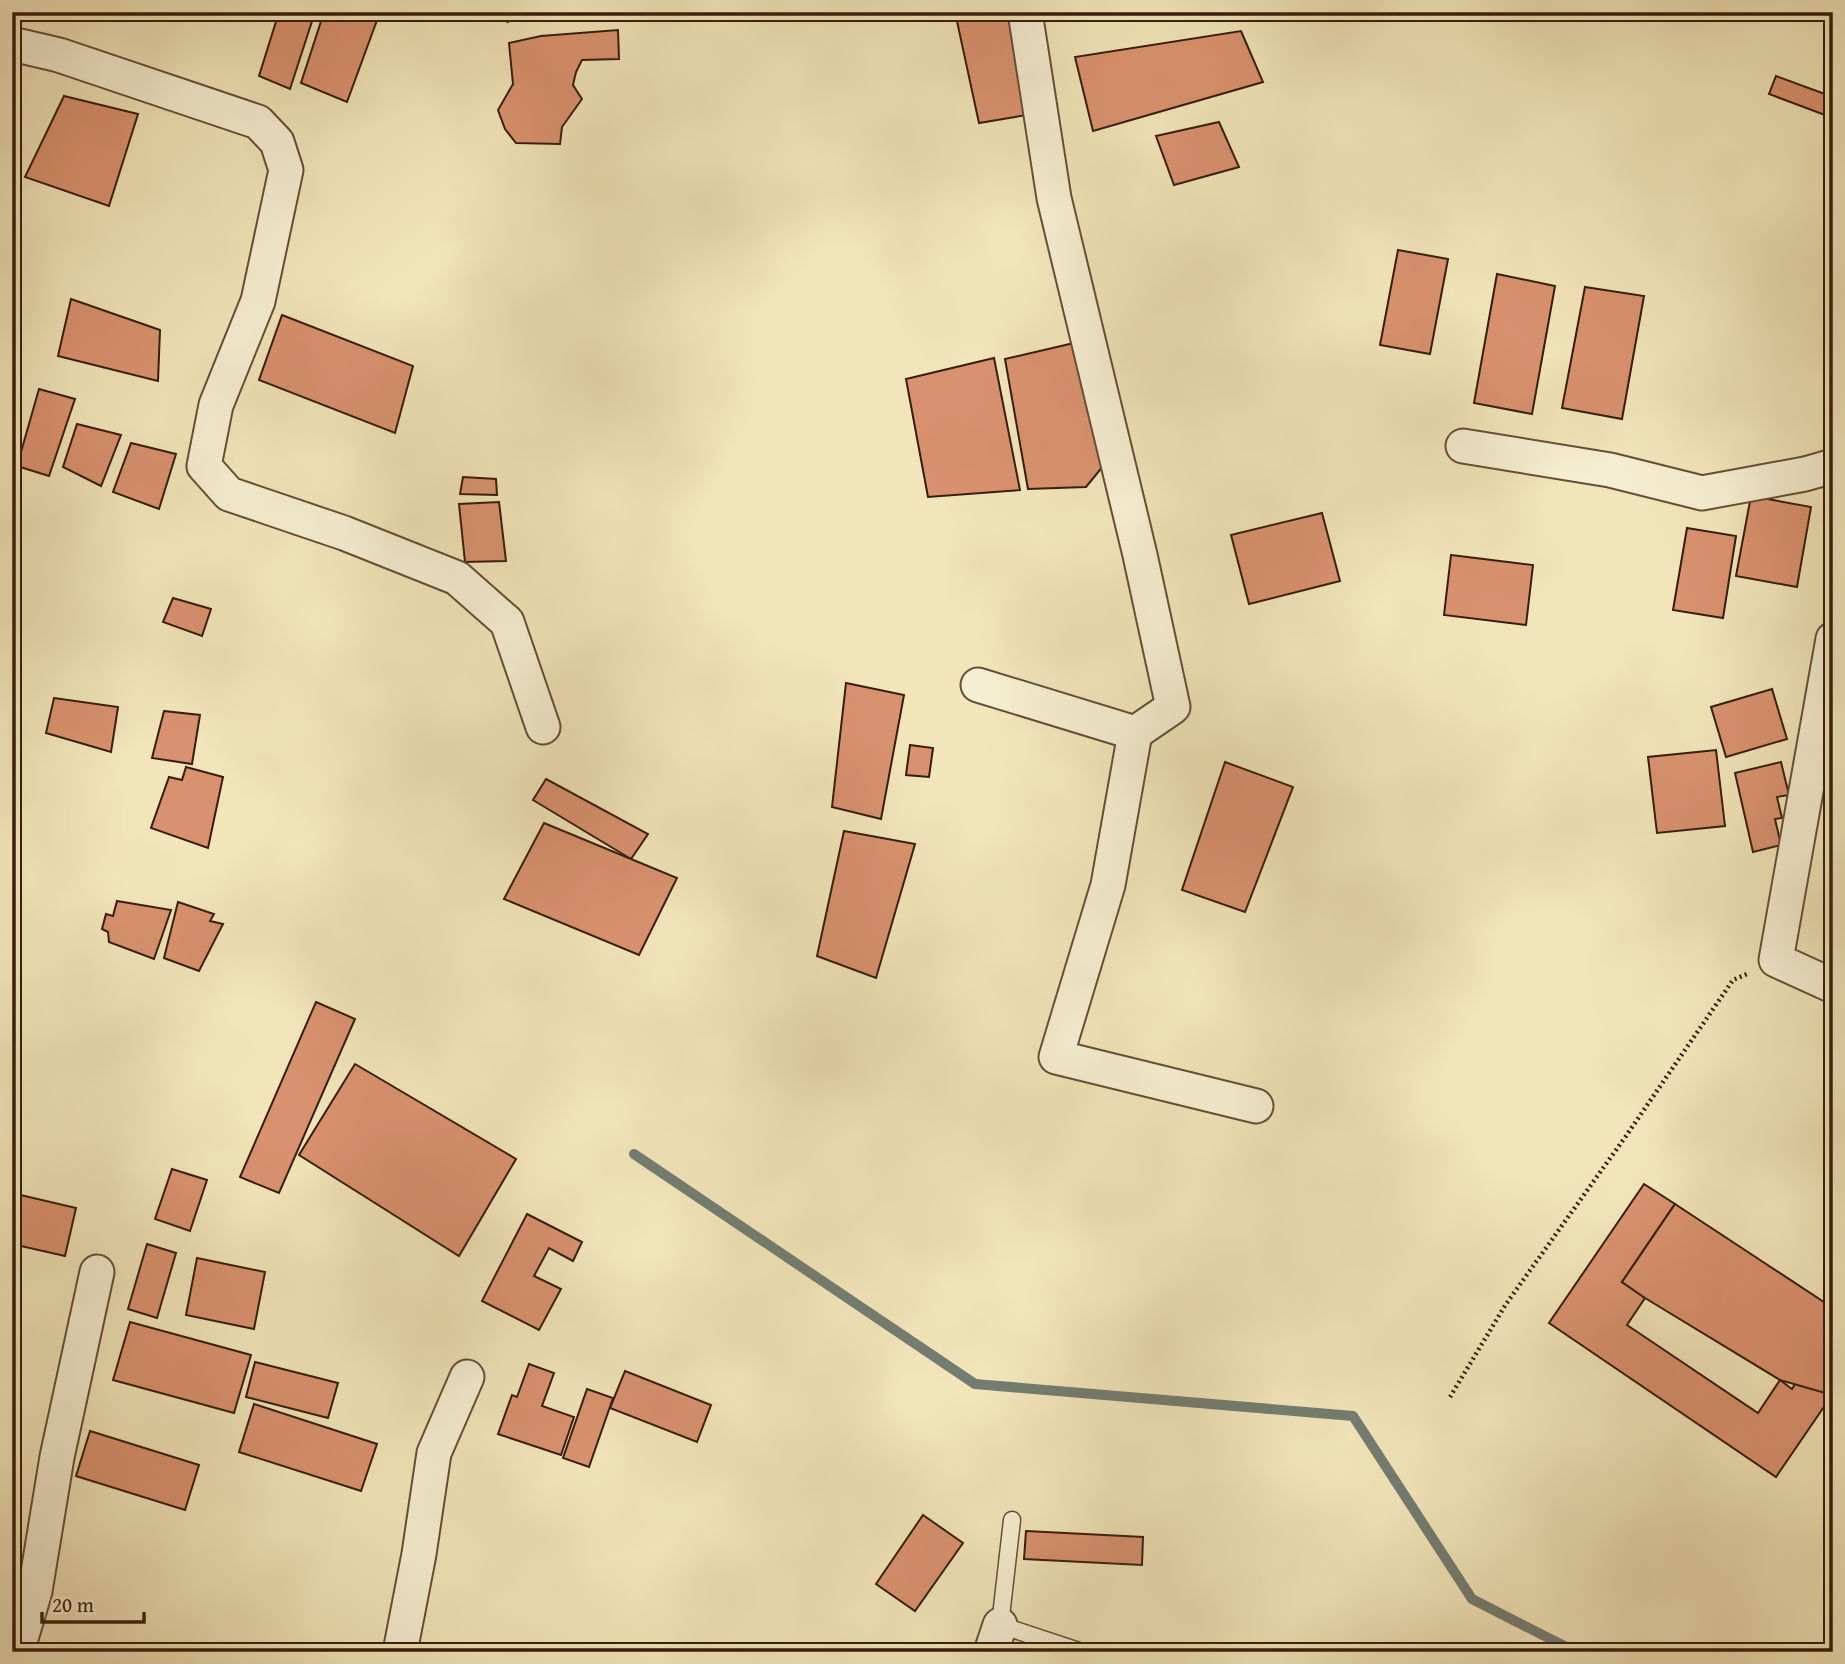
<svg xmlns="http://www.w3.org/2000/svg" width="1845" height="1664" viewBox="0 0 1845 1664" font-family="'Gentium Book Plus',serif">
  <rect width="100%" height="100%" fill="#f1e5b9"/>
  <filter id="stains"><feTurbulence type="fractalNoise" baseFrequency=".00286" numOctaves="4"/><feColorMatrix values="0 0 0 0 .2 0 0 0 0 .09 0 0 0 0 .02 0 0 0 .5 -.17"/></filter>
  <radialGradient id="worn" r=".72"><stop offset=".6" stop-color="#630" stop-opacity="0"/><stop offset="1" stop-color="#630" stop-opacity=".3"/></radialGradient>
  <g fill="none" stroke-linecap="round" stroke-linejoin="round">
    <path stroke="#737d71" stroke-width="10" d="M634,1154L975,1384L1353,1416L1472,1599L1576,1652"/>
  </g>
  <g fill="#d9926f" stroke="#371c0c" stroke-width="2">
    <path d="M279,12H315L290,89L259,76Z"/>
    <path d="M324,12H380L347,102L301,83Z"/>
    <path d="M479,12H510L508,22Z"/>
    <path d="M955,12H1015L1033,114L979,123Z"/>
    <path d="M618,30L619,59L582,60L576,72L573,85L582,99L562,127L560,144L516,143L505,129L498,110L513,84L509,43L541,36Z"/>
    <path d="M1241,31L1263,82L1093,131L1075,57Z"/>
    <path d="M1776,76L1833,97V118L1769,94Z"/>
    <path d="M64,96L138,114L109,206L25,177Z"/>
    <path d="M1219,122L1239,167L1174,185L1156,136Z"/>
    <path d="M1398,250L1448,259L1430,354L1380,345Z"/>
    <path d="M1497,274L1555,286L1532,414L1474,403Z"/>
    <path d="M1585,287L1644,296L1622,419L1562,408Z"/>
    <path d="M71,299L160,330L158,381L58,356Z"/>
    <path d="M282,315L413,366L395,433L259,380Z"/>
    <path d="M1074,343L1104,465L1086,487L1028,489L1005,359Z"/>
    <path d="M994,358L1020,490L928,497L906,379Z"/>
    <path d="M39,389L75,399L49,476L17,466Z"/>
    <path d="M77,424L121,435L101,486L63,467Z"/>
    <path d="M131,443L176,454L159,509L113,492Z"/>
    <path d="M463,477L496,479L497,495L460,494Z"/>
    <path d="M1751,496L1811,507L1797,587L1736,576Z"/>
    <path d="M499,502L506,561L465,562L459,504Z"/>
    <path d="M1322,513L1340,581L1249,604L1231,535Z"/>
    <path d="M1687,528L1736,536L1723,618L1673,610Z"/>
    <path d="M1451,555L1533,565L1526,625L1444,615Z"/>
    <path d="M173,598L211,609L202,636L163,622Z"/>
    <path d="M846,683L904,695L881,819L832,807Z"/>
    <path d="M1772,689L1787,739L1726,757L1711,707Z"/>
    <path d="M54,698L118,707L111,752L46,733Z"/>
    <path d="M164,711L200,715L192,764L152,758Z"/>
    <path d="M910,745L933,748L929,777L906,775Z"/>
    <path d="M1716,750L1725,826L1657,833L1648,757Z"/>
    <path d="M1225,762L1293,787L1245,912L1182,890Z"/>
    <path d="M1781,762L1789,795L1777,797L1782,818L1775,819L1781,845L1753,852L1735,773Z"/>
    <path d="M186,767L223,777L208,848L151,828L169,777L182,780Z"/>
    <path d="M546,779L648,834L631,859L533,800Z"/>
    <path d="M544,823L677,878L639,955L504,899Z"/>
    <path d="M844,831L915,844L876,978L817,956Z"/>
    <path d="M117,901L171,910L154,959L109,942L108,932L102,929L106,914L113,916Z"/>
    <path d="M178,902L214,914L210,921L223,924L199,971L164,958Z"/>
    <path d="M316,1002L355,1019L279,1193L240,1177Z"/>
    <path d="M355,1064L516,1159L459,1256L299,1155Z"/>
    <path d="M172,1169L207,1180L190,1231L155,1219Z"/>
    <path d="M1644,1184L1675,1204L1622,1282L1645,1298L1627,1325L1758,1413L1780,1380L1792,1389L1801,1374L1832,1395L1776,1477L1549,1323Z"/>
    <path d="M12,1193L76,1208L65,1256L12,1244Z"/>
    <path d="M1675,1204L1833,1308L1832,1395L1780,1380L1645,1298L1622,1282Z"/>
    <path d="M527,1214L582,1242L573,1261L549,1248L534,1276L561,1289L539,1330L482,1301Z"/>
    <path d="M147,1244L176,1253L157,1318L128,1309Z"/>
    <path d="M197,1258L265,1272L254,1329L186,1315Z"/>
    <path d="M130,1322L251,1355L234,1413L113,1380Z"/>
    <path d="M255,1362L338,1383L328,1418L246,1397Z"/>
    <path d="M529,1364L554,1373L542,1406L574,1417L561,1455L498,1434L512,1395L517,1397Z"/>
    <path d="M625,1371L711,1405L697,1442L610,1408Z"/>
    <path d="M587,1389L613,1398L589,1467L563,1458Z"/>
    <path d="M254,1404L377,1444L361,1491L239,1452Z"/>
    <path d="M90,1431L199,1465L185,1510L76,1476Z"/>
    <path d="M923,1515L963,1543L915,1611L876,1584Z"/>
    <path d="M1026,1531L1143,1537L1142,1565L1024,1559Z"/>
  </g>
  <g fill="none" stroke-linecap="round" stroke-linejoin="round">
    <g stroke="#664e37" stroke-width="19">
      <path id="service" d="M1012,1520L1000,1625L1082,1652"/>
    </g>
    <g stroke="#664e37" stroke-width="37">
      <g id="minor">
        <path d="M1025,12L1054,198L1140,555L1173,707L1135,733L1108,885L1056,1057L1256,1106"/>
        <path d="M12,44L59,55L258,122L277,142L286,170L258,301L216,405L204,466L229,494L344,533L457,578L507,622L543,727"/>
        <path d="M1463,446L1610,470L1702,493L1805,474L1833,466"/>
        <path d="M1833,639L1776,960L1833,986"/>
        <path d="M978,685L1135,733"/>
        <path d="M17,1652L35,1591L57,1457L97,1272"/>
        <path d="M400,1652L419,1554L434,1453L467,1377"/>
        <path d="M991,1652L1000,1625"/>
      </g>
    </g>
    <path stroke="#371c0c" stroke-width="4.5" stroke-dasharray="2 3.5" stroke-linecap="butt" d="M1450,1397L1506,1304L1626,1136L1733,980L1747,974"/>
    <use href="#service" stroke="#f6eed2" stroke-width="16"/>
    <use href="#minor" stroke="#f6eed2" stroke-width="33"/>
  </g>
  <rect width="1845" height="1664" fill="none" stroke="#f1e5b9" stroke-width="42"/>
  <rect x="14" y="14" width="1817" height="1636" fill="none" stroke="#371c0c" stroke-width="3.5"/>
  <rect x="21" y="21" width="1803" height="1622" fill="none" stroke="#371c0c" stroke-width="2"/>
  <path d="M42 1612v10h102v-10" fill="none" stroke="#371c0c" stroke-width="3.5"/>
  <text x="52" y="1612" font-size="21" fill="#371c0c" stroke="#f6eed2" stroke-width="5" paint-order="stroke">20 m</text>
  <rect width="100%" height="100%" filter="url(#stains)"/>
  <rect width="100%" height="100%" fill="url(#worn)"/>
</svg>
